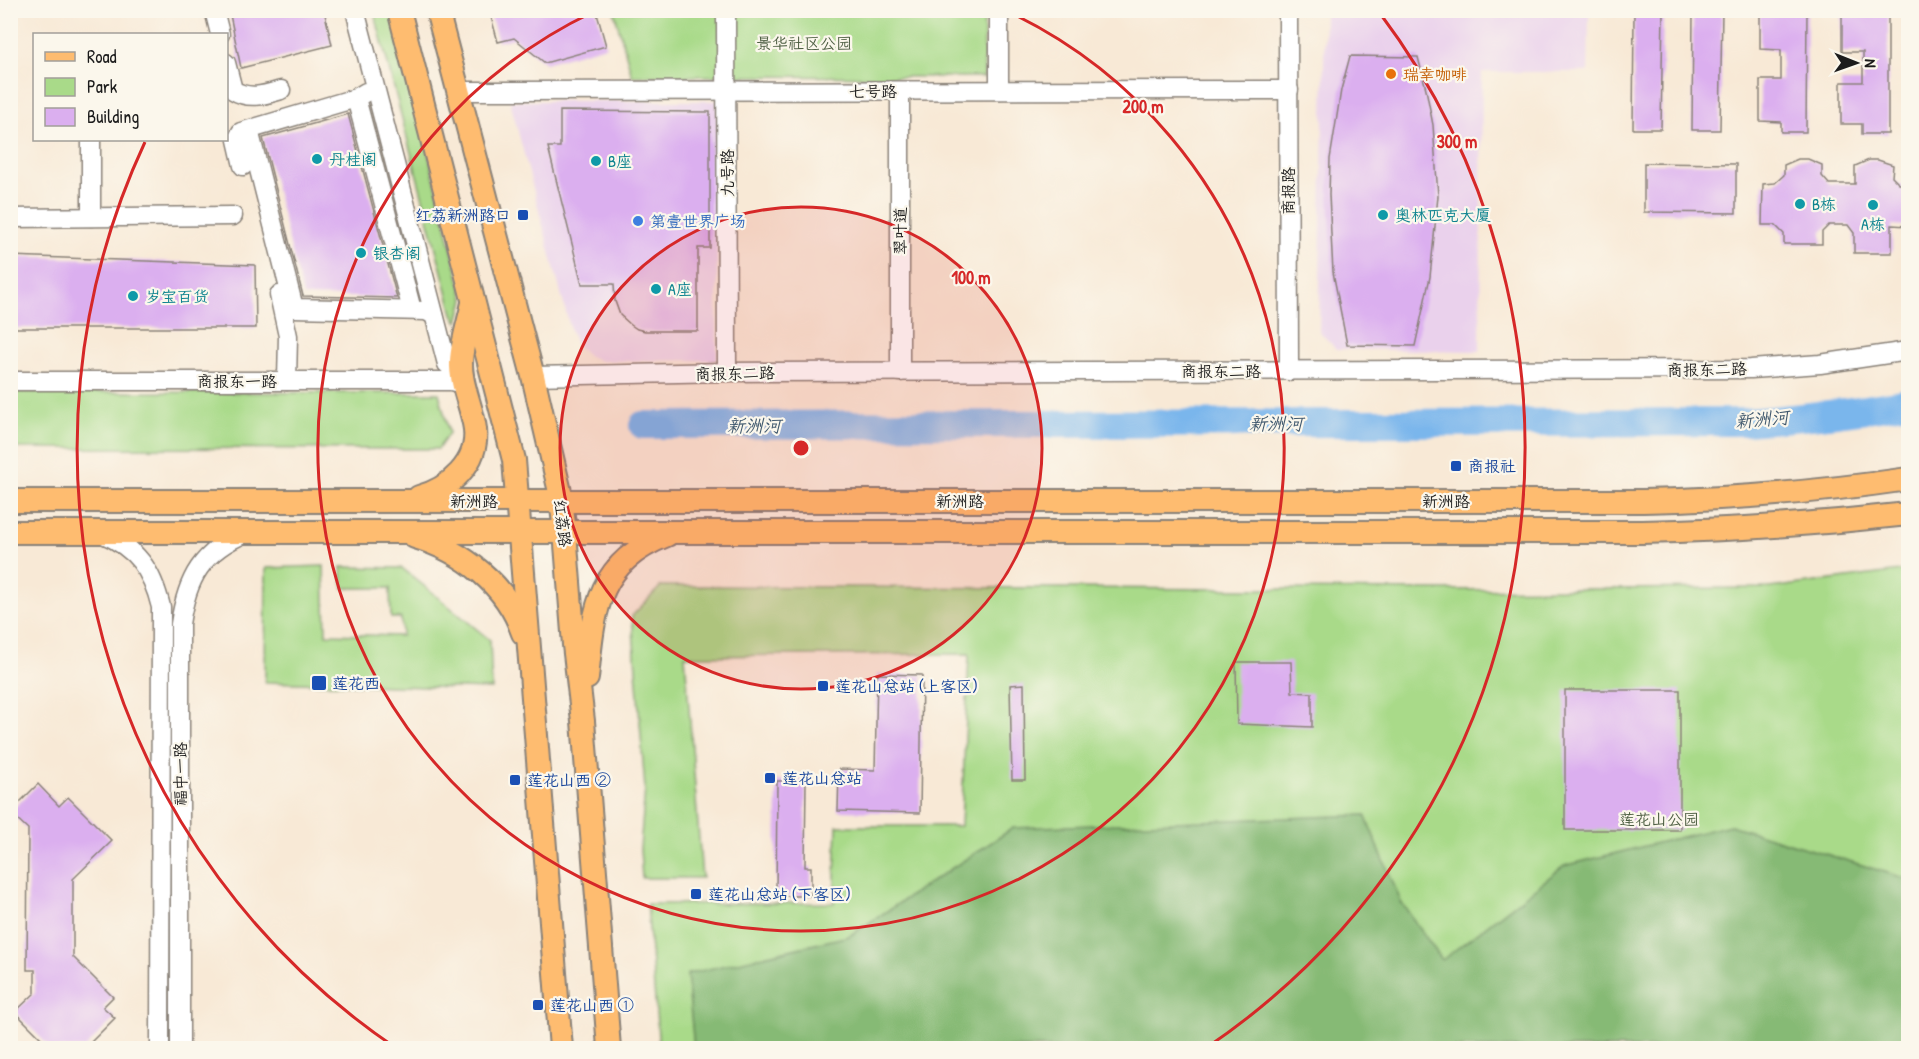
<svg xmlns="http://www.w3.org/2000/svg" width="1919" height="1059" viewBox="0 0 1919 1059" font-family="'Patrick Hand','LXGW WenKai TC',sans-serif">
  <rect width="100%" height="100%" fill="#fbf7ec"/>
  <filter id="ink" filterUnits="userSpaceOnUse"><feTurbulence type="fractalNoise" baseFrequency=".0167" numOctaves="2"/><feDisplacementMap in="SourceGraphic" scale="12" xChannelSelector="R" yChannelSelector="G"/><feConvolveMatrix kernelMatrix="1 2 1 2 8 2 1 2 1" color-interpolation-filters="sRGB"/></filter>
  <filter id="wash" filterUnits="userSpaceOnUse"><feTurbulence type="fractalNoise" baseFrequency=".008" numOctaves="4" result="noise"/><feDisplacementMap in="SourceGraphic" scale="24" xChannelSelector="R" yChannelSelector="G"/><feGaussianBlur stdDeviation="1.35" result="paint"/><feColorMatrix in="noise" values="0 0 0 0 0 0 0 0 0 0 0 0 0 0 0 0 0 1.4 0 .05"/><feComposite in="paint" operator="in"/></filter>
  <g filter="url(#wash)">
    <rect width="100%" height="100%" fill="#f8e9d6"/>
    <g fill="#ead1ec">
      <path d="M1325,11H1589L1588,72H1482L1480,351L1336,349L1319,331Z"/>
      <path d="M510,101H717V360L601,361L587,355L576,345L571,331Z"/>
    </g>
    <g fill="#a9da89" stroke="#627b52" stroke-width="1.5">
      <path d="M374,11H393L464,299L458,322L453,314Z"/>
      <path d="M614,11H984V77L632,76Z"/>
      <path d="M11,392L439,393L449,433L438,449L11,448Z"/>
      <path d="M324,566L326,634L402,636L401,618H391L390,588H343L341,567L402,568L490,640L492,689L265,682L266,568Z"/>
      <path d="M1908,570V1048H659L647,904L834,903L837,826H961L969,654L685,656L702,878H642L640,849L645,789L632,616L661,586L1435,590L1770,588Z"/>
    </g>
    <path fill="#86ba75" stroke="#516b48" stroke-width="1.5" d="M1365,815L1401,902L1442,960L1564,866L1730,825L1908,879V1048H694L687,974L849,936L1013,828Z"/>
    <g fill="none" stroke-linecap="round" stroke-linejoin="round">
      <path stroke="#7ab6ec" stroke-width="28" d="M643,425L1745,422C1800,418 1854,412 1908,402"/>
    </g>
    <g id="blocks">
      <g fill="#dbafef">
        <path d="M229,10H324L332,45L241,68Z"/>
        <path d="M489,10H596L606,46L545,63L514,38L498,42Z"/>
        <path d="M1634,10H1663L1661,129H1633Z"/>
        <path d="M1693,10H1722L1720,130H1692Z"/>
        <path d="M1760,10H1807L1806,132H1781V122L1760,121V80H1781V50L1760,49Z"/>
        <path d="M1842,10H1888V134H1862V124H1841V82H1863V52H1842Z"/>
        <path d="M1350,56L1418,57L1426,89L1433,125L1438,196L1430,277L1415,346L1347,345L1333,272L1329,195L1330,159L1336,122L1341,90Z"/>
        <path d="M560,111L710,112V248H698V331H645L637,329L631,325L620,315L615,301L614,284H582L548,147H560Z"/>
        <path d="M348,114L397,298L303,296L263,138Z"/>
        <path d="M1798,159H1808L1822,165V176L1829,184H1855V166L1869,160H1878L1893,165L1892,177L1899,184H1908V226L1892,225V253H1854V233L1848,225H1829L1822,232V244H1784V234L1775,225H1762L1763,184L1775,183L1784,175V165Z"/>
        <path d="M1644,163L1736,164V213L1644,212Z"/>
        <path d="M10,256L255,265L256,328H10Z"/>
        <path d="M1236,662H1291L1292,692L1312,693V727L1237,724Z"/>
        <path d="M877,674L922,675L920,813L838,811L839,769L875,770Z"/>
        <path d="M1024,684L1025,780H1012L1010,685Z"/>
        <rect x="1565" y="690" width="115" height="140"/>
        <path d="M777,781H806L805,867H811V896H776Z"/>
        <path d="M38,784L59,806L68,797L112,841L73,879V957L113,997L103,1007L115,1018L85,1048H51L15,1012L35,993V970H27L28,829L10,812Z"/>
      </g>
    </g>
  </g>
  <g filter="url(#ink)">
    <use href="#blocks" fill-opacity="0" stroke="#8a8279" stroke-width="1.5"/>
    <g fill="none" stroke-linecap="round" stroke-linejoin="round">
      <g stroke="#8a8279" stroke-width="21">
        <g id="minor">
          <path d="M214,10L220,34"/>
          <path d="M355,10L447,364L461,362"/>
          <path d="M726,10L727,372"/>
          <path d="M999,10V90"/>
          <path d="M1288,10L1289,371"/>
          <path d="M226,63L233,90C249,100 264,95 281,90"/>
          <path d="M458,91L1289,90"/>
          <path d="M900,91V372"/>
          <path d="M356,98L412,310"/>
          <path d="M249,130L294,308L426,311L434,315"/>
          <path d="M243,166L237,140L241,132L356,98L366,92"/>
          <path d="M91,217V140"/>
          <path d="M10,218L233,216"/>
          <path d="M279,295L288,336L287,381"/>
          <path d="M533,376L727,372L1751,369L1820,364L1908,351"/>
          <path d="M10,381H451L463,384"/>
          <path d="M101,533C137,548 152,570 161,607L160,1048"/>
          <path d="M180,1048V624C187,578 202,551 246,533"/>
        </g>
      </g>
      <g stroke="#8a8279" stroke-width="26">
        <g id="major">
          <path d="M399,10L514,460L561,1048"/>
          <path d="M437,10L533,376L560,492L565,532L574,645L583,721L609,1048"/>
          <path d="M419,497C449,489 479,463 475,429C472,406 460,385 461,361C462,342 469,322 473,303"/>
          <path d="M10,501H1643C1733,499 1820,492 1908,479"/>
          <path d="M10,532H1642C1732,530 1820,524 1908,514"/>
          <path d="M415,537C463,551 507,585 523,633"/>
          <path d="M587,678C594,610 596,563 667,535"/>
        </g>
      </g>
      <use href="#minor" stroke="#fff" stroke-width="18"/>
      <use href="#major" stroke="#febc70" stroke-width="22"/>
    </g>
  </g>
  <circle cx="801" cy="448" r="241" fill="#d62828" fill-opacity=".12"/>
  <g fill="none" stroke="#d62828" stroke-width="3">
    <circle cx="801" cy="448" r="241"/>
    <path d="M1009 12A483 483 0 1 1 593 12"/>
    <path d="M396 1048A724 724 0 0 1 145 142M1379 12A724 724 0 0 1 1206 1048"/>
  </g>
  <circle fill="#e8710a" stroke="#fbf7ec" stroke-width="2" cx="1391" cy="74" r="6"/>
  <g fill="#0f9aa8" stroke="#fbf7ec" stroke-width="2">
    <circle cx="317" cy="159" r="6"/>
    <circle cx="596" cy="161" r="6"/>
    <circle cx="1800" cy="204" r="6"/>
    <circle cx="1873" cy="205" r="6"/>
    <circle cx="1383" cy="215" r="6"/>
    <circle cx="361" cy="253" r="6"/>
    <circle cx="656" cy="289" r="6"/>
    <circle cx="133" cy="296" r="6"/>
  </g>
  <g fill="#1a4fb4" stroke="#fbf7ec" stroke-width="2">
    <rect x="517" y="209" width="12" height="12" rx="3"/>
    <rect x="1450" y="460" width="12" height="12" rx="3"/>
    <rect x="311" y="675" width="16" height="16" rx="3"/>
    <rect x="817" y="680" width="12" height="12" rx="3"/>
    <rect x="764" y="772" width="12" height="12" rx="3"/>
    <rect x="509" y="774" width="12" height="12" rx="3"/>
    <rect x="690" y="888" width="12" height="12" rx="3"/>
    <rect x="532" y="999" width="12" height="12" rx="3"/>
  </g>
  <circle fill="#3f7fe0" stroke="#fbf7ec" stroke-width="2" cx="638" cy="221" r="6"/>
  <g text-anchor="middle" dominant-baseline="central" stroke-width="4.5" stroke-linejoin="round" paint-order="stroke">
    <g font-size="16" fill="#4d5e42" stroke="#fbf7ec">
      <text x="804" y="43">景华社区公园</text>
      <text x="1659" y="819">莲花山公园</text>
    </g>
    <g font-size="16" fill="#c56008" stroke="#fbf7ec" text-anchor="start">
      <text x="1403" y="74">瑞幸咖啡</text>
    </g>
    <g font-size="16" fill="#1c1c1c" stroke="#fbf7ec">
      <text x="873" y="91">七号路</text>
      <text transform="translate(727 173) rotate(-90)">九号路</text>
      <text transform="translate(1288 191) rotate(-90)">商报路</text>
      <text transform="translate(900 231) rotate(-90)">翠叶道</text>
      <text transform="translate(1707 369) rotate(-1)">商报东二路</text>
      <text x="1221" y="371">商报东二路</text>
      <text transform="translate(735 373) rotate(-1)">商报东二路</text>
      <text x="237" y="381">商报东一路</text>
      <text x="474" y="501">新洲路</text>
      <text x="960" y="501">新洲路</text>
      <text x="1446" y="501">新洲路</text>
      <text transform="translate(563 523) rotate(83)">红荔路</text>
      <text transform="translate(180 774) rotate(-90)">福中一路</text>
    </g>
    <g font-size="16" fill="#0d838f" stroke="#fbf7ec" text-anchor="start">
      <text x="329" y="159">丹桂阁</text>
      <text x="608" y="161">B座</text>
      <text x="1812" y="204">B栋</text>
      <text x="1395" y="215">奥林匹克大厦</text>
      <text x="1873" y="224" text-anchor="middle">A栋</text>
      <text x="373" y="253">银杏阁</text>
      <text x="668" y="289">A座</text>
      <text x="145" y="296">岁宝百货</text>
    </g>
    <g font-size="16" fill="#164399" stroke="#fbf7ec" text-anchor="start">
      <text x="511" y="215" text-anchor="end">红荔新洲路口</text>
      <text x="1468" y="466">商报社</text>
      <text x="332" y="683">莲花西</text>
      <text x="835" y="686">莲花山总站 (上客区)</text>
      <text x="782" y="778">莲花山总站</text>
      <text x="527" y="780">莲花山西 ②</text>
      <text x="708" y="894">莲花山总站 (下客区)</text>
      <text x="550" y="1005">莲花山西 ①</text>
    </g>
    <g font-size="16" fill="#366cbe" stroke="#fbf7ec" text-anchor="start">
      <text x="650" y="221">第壹世界广场</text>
    </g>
    <g font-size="18" font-style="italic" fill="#425a6f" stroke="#fbf7ec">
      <text transform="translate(1762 419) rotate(-5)">新洲河</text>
      <text x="1276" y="423">新洲河</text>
      <text x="754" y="425">新洲河</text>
    </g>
  </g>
  <circle cx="801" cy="448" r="9" fill="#d62828" stroke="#fbf7ec" stroke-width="3"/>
  <g font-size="18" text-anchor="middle" font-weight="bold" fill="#d62828" stroke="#fbf7ec" stroke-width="4.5" stroke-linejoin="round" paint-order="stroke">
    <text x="1143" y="113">200 m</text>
    <text x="1457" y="148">300 m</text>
    <text x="971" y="284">100 m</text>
  </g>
  <rect width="1919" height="1059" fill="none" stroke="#fbf7ec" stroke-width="36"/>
  <rect x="33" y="33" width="195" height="108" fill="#fbf7ec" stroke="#a29f99" stroke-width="1.5"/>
  <rect x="45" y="52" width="30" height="9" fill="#febc70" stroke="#a29f99" stroke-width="1.5"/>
  <text x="87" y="63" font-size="18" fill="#1c1c1c">Road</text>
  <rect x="45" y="78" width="30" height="18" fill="#a9da89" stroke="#a29f99" stroke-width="1.5"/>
  <text x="87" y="93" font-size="18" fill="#1c1c1c">Park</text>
  <rect x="45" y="108" width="30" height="18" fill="#dbafef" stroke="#a29f99" stroke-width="1.5"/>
  <text x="87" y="123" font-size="18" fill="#1c1c1c">Building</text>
  <g transform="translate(1856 63) rotate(91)" stroke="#fbf7ec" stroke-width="4.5" paint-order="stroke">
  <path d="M0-4.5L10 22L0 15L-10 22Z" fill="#1c1c1c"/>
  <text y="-9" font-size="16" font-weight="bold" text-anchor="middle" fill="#1c1c1c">N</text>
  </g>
</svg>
